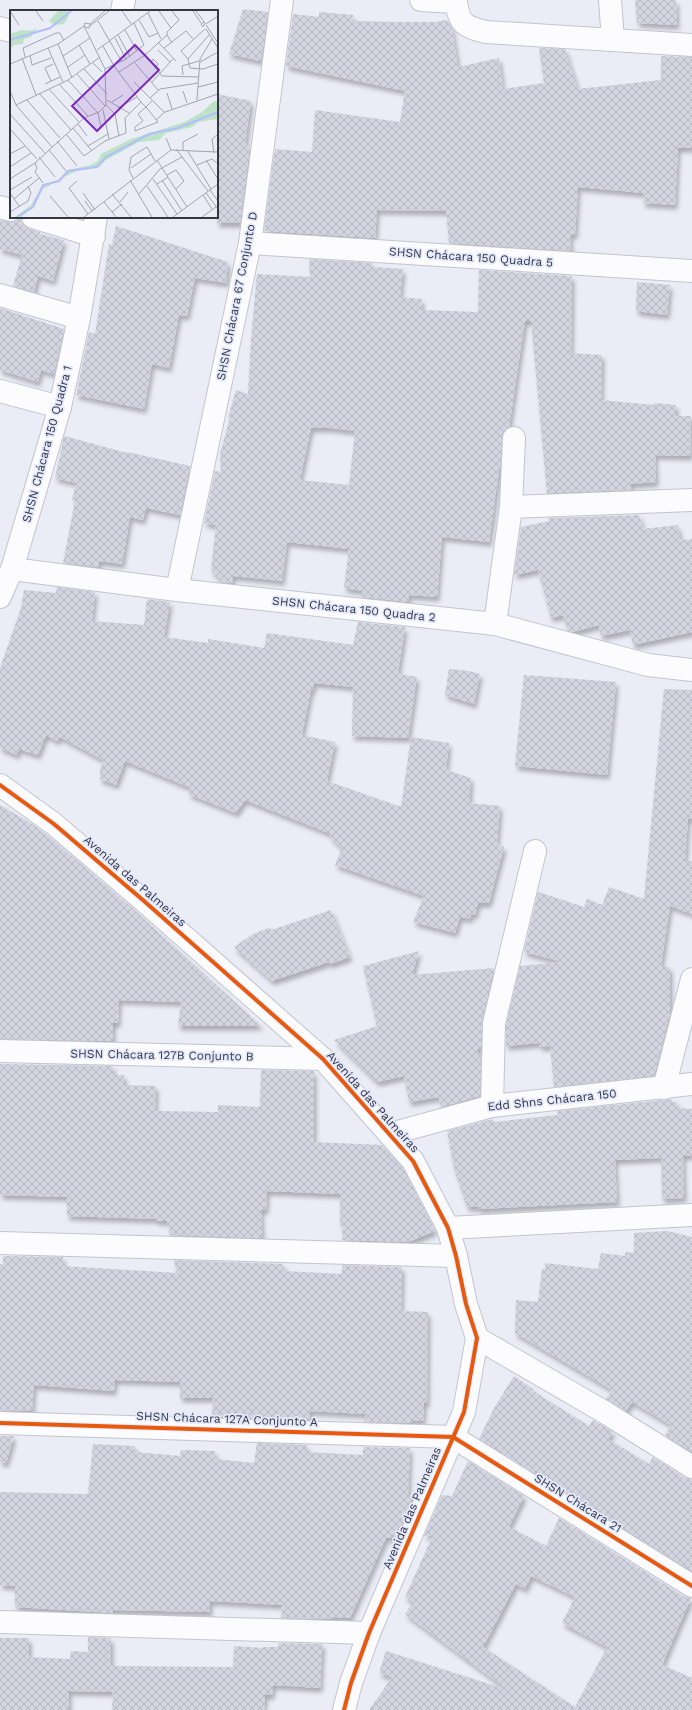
<svg xmlns="http://www.w3.org/2000/svg" width="692" height="1710" viewBox="0 0 692 1710" font-family="'Work Sans',sans-serif">
  <defs>
    <pattern id="building-cross-hatch" width="8" height="8" patternUnits="userSpaceOnUse"><rect width="8" height="8" fill="#d2d4df"/><path d="M0 0l8 8M0 8l8-8" fill="none" stroke="#b5b7c1"/></pattern>
    <filter id="shadow"><feDropShadow dx="2.5" dy="4.5" stdDeviation="2" flood-color="#0004"/></filter>
  </defs>
  <rect width="100%" height="100%" fill="#eaecf6"/>
  <g fill="url(#building-cross-hatch)" fill-rule="evenodd" filter="url(#shadow)">
    <path d="M635,0H676L677,25L637,23Z"/>
    <path d="M243,9L268,12L261,61L229,54Z"/>
    <path d="M319,12L353,15L352,21L400,22H435L447,20L452,28L458,67L499,58L503,89L544,83L539,48L565,49L578,89L661,80V56L692,57V148H678L675,205L643,203L644,193L578,187L575,235L570,234L571,251L449,243L446,211L377,210L375,238L264,231L275,149L312,152L315,110L400,122L405,91L286,66L293,14L319,17Z"/>
    <path d="M217,94L251,101L245,144L250,145L240,223H217Z"/>
    <path d="M20,219L24,226L29,229L40,232V234L64,240L53,281L38,276L34,292L13,286L22,255L0,249V220L14,222Z"/>
    <path d="M116,226L228,262L226,283L195,278L187,316L179,315L169,368L152,364L144,409L76,395L89,332L95,334L109,244L112,245Z"/>
    <path d="M309,259L373,263L372,267L403,269L400,297L422,299L421,310L478,312L479,270L572,276L571,353L602,355L601,400L654,405V403L676,405V416H691L690,456L655,455L656,482L630,484L632,490L547,493L531,321H525L509,427L504,431L502,437L500,470H499L489,542L442,537L437,597L409,595L408,602L362,597L363,591L344,588L349,549L287,542L282,581L233,576L232,583L223,582L211,570L216,525L204,523L215,471L221,472L220,454L230,418H228L236,390L248,394L251,340L257,274L310,277ZM311,428H329L355,431L349,485L300,480Z"/>
    <path d="M637,282L670,285L667,315L636,311Z"/>
    <path d="M0,308L64,329L54,374L41,370L38,382L0,370Z"/>
    <path d="M64,436L127,453V452L190,466L180,515L146,508L143,520L130,517L122,564L99,561V567L63,563L75,501L72,500L76,483L55,478Z"/>
    <path d="M639,515L643,529L678,525L680,540L692,539V632L633,645L630,630L601,636L599,625L573,632L568,631L563,615L551,618L538,570L514,575L521,527L549,521L548,518Z"/>
    <path d="M57,587L95,592L92,621L144,625L147,599L170,602L164,637L208,643V639L264,648L267,633L353,645L358,622L405,627L398,674L417,677L408,738L352,736L353,687L314,683L313,690H311L302,735L335,742L327,781L401,807L411,737L449,743L446,770L471,778L469,803L500,806L497,844L504,847L489,903H478L475,915L471,914L470,919L460,917L455,933L413,922L424,896L335,865L342,848L330,837L331,834L245,800L236,813L188,794L191,788L125,761L116,785L100,779V770L103,760L60,737L57,741L46,735L38,755L19,749L17,755L0,748V668L21,608L24,590L56,593Z"/>
    <path d="M449,669L469,671L480,674L474,704L445,695Z"/>
    <path d="M524,675L616,682L607,775L515,766Z"/>
    <path d="M664,689L692,690V819H688L685,861H692V914L670,906L661,966L670,967V1013L654,1076L554,1087L550,1046L540,1047L539,1043L506,1046V1025L520,966L562,962L524,952L538,892L584,907L587,899L602,905L609,887L644,899Z"/>
    <path d="M0,805L29,822L46,834L129,905L261,1026H178L181,1002L119,1000L118,1023H113V1041L0,1039Z"/>
    <path d="M331,910L350,957L330,964L329,962L272,981L234,947L253,934L271,927V930Z"/>
    <path d="M419,951L412,975L494,968L482,1020L481,1048L477,1049L481,1064L480,1096L441,1107L439,1097L409,1102L404,1076L377,1082L334,1040L377,1026L363,966Z"/>
    <path d="M0,1064L113,1066V1075H124V1085L156,1086L155,1111L218,1112V1105L260,1107L261,1070L314,1071V1142L382,1145L403,1168L435,1231L408,1242L342,1240L343,1226H340V1194L267,1191L266,1210H261L262,1238L170,1235L167,1221H156V1219L67,1216V1197L0,1195Z"/>
    <path d="M672,1099V1102H677V1108L692,1109V1155L683,1156L684,1198L662,1199L661,1158L615,1160L617,1202L479,1209L478,1207H467L454,1168L447,1131L493,1119L494,1122L558,1115L557,1111Z"/>
    <path d="M667,1231L692,1237V1452L665,1435L671,1425L632,1402L626,1411L606,1399L612,1390L515,1333L516,1300L538,1302L542,1269L545,1270V1263L598,1269L601,1253L625,1256V1252L634,1253V1233Z"/>
    <path d="M3,1256L63,1257V1266L177,1273L174,1260L283,1264L284,1271L342,1274V1265L402,1267L401,1311L428,1312L427,1403H424L423,1421L412,1420L411,1423L365,1422V1414L310,1411L309,1420L212,1417L213,1398H180V1382L115,1380L114,1391L34,1385L32,1410L0,1411V1264L3,1265Z"/>
    <path d="M514,1376L533,1389V1391L589,1426L593,1420L613,1432L608,1439L649,1464L653,1457L685,1478L692,1479V1571L479,1439L494,1408Z"/>
    <path d="M0,1436H14L6,1463L0,1462Z"/>
    <path d="M257,1443L307,1445V1452L363,1455V1447L410,1448L408,1494H415L397,1537L386,1538L350,1618L332,1617L331,1619L281,1618L282,1605L210,1601V1612L113,1610V1613L15,1607V1586L0,1585V1492L88,1494L93,1444L135,1446V1452L180,1456L181,1450L215,1451V1459L254,1463Z"/>
    <path d="M468,1461L524,1496L509,1527L546,1546L559,1518L685,1597L691,1598L662,1665L692,1678V1710H369L392,1677L379,1673L386,1651L508,1690L405,1614L413,1602L405,1597L433,1535L424,1536L442,1495L452,1496ZM531,1576L575,1597L562,1623L607,1647L575,1707L483,1647L516,1584L525,1589Z"/>
    <path d="M88,1637L111,1638V1666L233,1667L234,1646L263,1648L264,1647H278L279,1643L323,1644L322,1650L320,1688L273,1685L272,1695H265L264,1710H112L113,1692L69,1691V1710H0V1638H29V1657L70,1659L71,1651L88,1652Z"/>
  </g>
  <g fill="none" stroke-linecap="round" stroke-linejoin="round">
    <g stroke="#c2c4cf" stroke-width="24">
      <g id="minor">
        <path d="M421,0L456,2C459,24 465,27 486,32L692,45"/>
        <path d="M610,0L613,40"/>
        <path d="M122,11L124,0"/>
        <path d="M0,28L11,31"/>
        <path d="M0,207L11,210"/>
        <path d="M33,217L94,236"/>
        <path d="M250,243L692,271"/>
        <path d="M0,295L79,318"/>
        <path d="M0,391L60,407"/>
        <path d="M511,507L692,500"/>
        <path d="M12,569L177,590L495,624L648,665L692,670"/>
        <path d="M177,590L250,243L282,0"/>
        <path d="M0,597L12,569L60,407L79,318L96,217"/>
        <path d="M495,624L511,507L514,438"/>
        <path d="M0,785L54,824L144,901L323,1059L413,1161L448,1228L456,1256L466,1304L477,1338L464,1412L369,1633L351,1683L344,1710"/>
        <path d="M0,1051L323,1059"/>
        <path d="M664,1088L692,979"/>
        <path d="M492,1106L494,1023L535,851"/>
        <path d="M390,1134L492,1106L692,1084"/>
        <path d="M448,1228L692,1215"/>
        <path d="M0,1243L456,1256"/>
        <path d="M477,1338L606,1413L692,1467"/>
        <path d="M0,1423L453,1437L692,1586"/>
        <path d="M0,1622L369,1633"/>
      </g>
    </g>
    <use href="#minor" stroke="#fcfcfe" stroke-width="22"/>
    <g stroke="#e4e9fc" stroke-width="6">
      <g id="cycleway">
        <path d="M0,785L54,824L144,901L323,1059L413,1161L448,1228L456,1256L466,1304L477,1338L464,1412L369,1633L351,1683L344,1710"/>
        <path d="M0,1423L453,1437L692,1586"/>
      </g>
    </g>
    <use href="#cycleway" stroke="#e8590c" stroke-width="4"/>
  </g>
  <g text-anchor="middle" dominant-baseline="central" stroke-width="3.5" stroke-linejoin="round" paint-order="stroke">
    <g font-size="12" fill="#353844" stroke="#e4e9fc">
      <text transform="translate(471 257) rotate(4)">SHSN Chácara 150 Quadra 5</text>
      <text transform="translate(237 296) rotate(-79)">SHSN Chácara 67 Conjunto D</text>
      <text transform="translate(47 444) rotate(-75)">SHSN Chácara 150 Quadra 1</text>
      <text transform="translate(354 609) rotate(6)">SHSN Chácara 150 Quadra 2</text>
      <text transform="translate(135 881) rotate(41)">Avenida das Palmeiras</text>
      <text transform="translate(162 1055) rotate(1)">SHSN Chácara 127B Conjunto B</text>
      <text transform="translate(552 1100) rotate(-6)">Edd Shns Chácara 150</text>
      <text transform="translate(373 1102) rotate(48)">Avenida das Palmeiras</text>
      <text transform="translate(227 1419) rotate(2)">SHSN Chácara 127A Conjunto A</text>
      <text transform="translate(578 1503) rotate(32)">SHSN Chácara 21</text>
      <text transform="translate(412 1508) rotate(-67)">Avenida das Palmeiras</text>
    </g>
  </g>
  <g transform="translate(10 10)">
    <rect width="208" height="208" fill="#eaecf6"/>
    <path d="M48,1H57L59,6L54,14L45,15L39,11ZM27,18L21,27L14,29L13,34L4,35L0,39V24L12,20L21,21ZM204,91H208V109L188,112L182,117L156,123L149,130L129,132L96,150L89,157L73,158L58,165L33,179L23,197L11,207H5L21,195L33,175L47,171L58,160L81,155L88,151L91,144L121,129L175,112L192,102Z" fill="#bce2c8"/>
    <path fill="none" stroke="#b3befb" stroke-width="2" d="M0,30L40,18L61,1M7,207L23,197L33,175L49,171L58,161L87,157L96,147L139,124L168,118L208,102"/>
    <path fill="none" stroke="#a2a4af" stroke-width="1" d="M0,1L9,15M26,1L33,11M112,1L122,15M149,1L161,18M183,1L191,13M186,1L195,13L193,17L191,14L194,12M138,3L151,29M129,10L139,27L148,23M88,11L112,52M80,14L75,13L74,17L79,18L80,14L95,1M196,14L208,6M196,15L208,33M80,16L99,1M195,19L171,41L178,49L180,58L193,59L208,54M196,19L208,38M115,20L127,41M108,25L120,47M157,25V22L169,10L162,1M105,28L116,49M148,32L166,51M48,34L62,68M69,35L80,54M93,36L104,56M38,38L53,72M154,38L176,21L183,29M87,40L140,1M148,40L160,52M20,45L22,55L41,48M135,45L152,66L188,67M53,46L80,28M15,47L13,38L46,23H50L54,31M12,48L26,85M178,49L199,25M141,52L143,49L148,54L145,59M190,52L208,42M83,53L92,62M125,53L148,80M0,54L48,34L74,16M104,56L131,92L136,97L148,112L125,121V117L133,111L128,104L136,97L142,91M58,57L75,45M74,59L97,84M95,59L116,49L134,35L124,13M109,62L135,45L157,25L162,33M67,64L95,96M173,65L172,56L189,51M58,70L88,103L91,117M41,71L35,58L43,54M124,72L154,102M142,72L164,48M35,74L50,67M49,74L78,106M188,77L208,72M39,79L69,112M0,81L6,95L42,137M173,81L177,93M29,83L61,120M157,83L162,99M140,88L150,79L188,73M17,90L50,128M97,90L119,103M187,90L190,49L202,29M102,92L113,85M6,95L58,70L90,47M96,95L105,104M108,98L127,87M93,100L99,129M0,104L35,143M105,104L109,126M146,110L155,102L208,84M68,114L77,126M63,118L82,141M0,119L27,149M56,124L74,146L95,131L116,123L115,108L131,92M156,128L161,140M47,131L67,156M78,136L98,124M166,139L198,181M39,140L56,161M173,140V132L188,124M177,140L201,179M204,143L202,129L208,124M0,144L15,136M29,147L45,167M147,150L177,197M196,150L208,169M25,153L27,158L25,162L33,173M187,155L202,149L208,154M0,157L21,143M121,158L141,144M157,165L166,160L174,171L166,179M123,168L119,160L121,147L137,137L145,151M0,169L25,153L74,108L89,102L96,95L95,59L75,18M143,169L167,204M120,170L142,207M152,170L172,201M67,171L59,178L78,204M147,174L158,167M137,176L158,207M0,180L22,167M200,180L208,191M0,183L9,196M73,183L85,200M196,183L208,199M102,184L121,207M129,184L150,159L172,147M193,185L202,199M40,186L58,207M4,189L29,168M75,191L82,201M94,192L106,207M110,192L118,182M0,202L18,191L21,183L18,176M102,202L112,194M74,207L161,140L208,142M163,207L208,174M192,207L206,197"/>
    <path fill="#7b2cbf" fill-opacity="0.15" stroke="#7b2cbf" stroke-width="2" d="M125,35L149,60L87,121L62,96Z"/>
    <rect width="208" height="208" fill="none" stroke="#353844" stroke-width="2"/>
  </g>
</svg>
